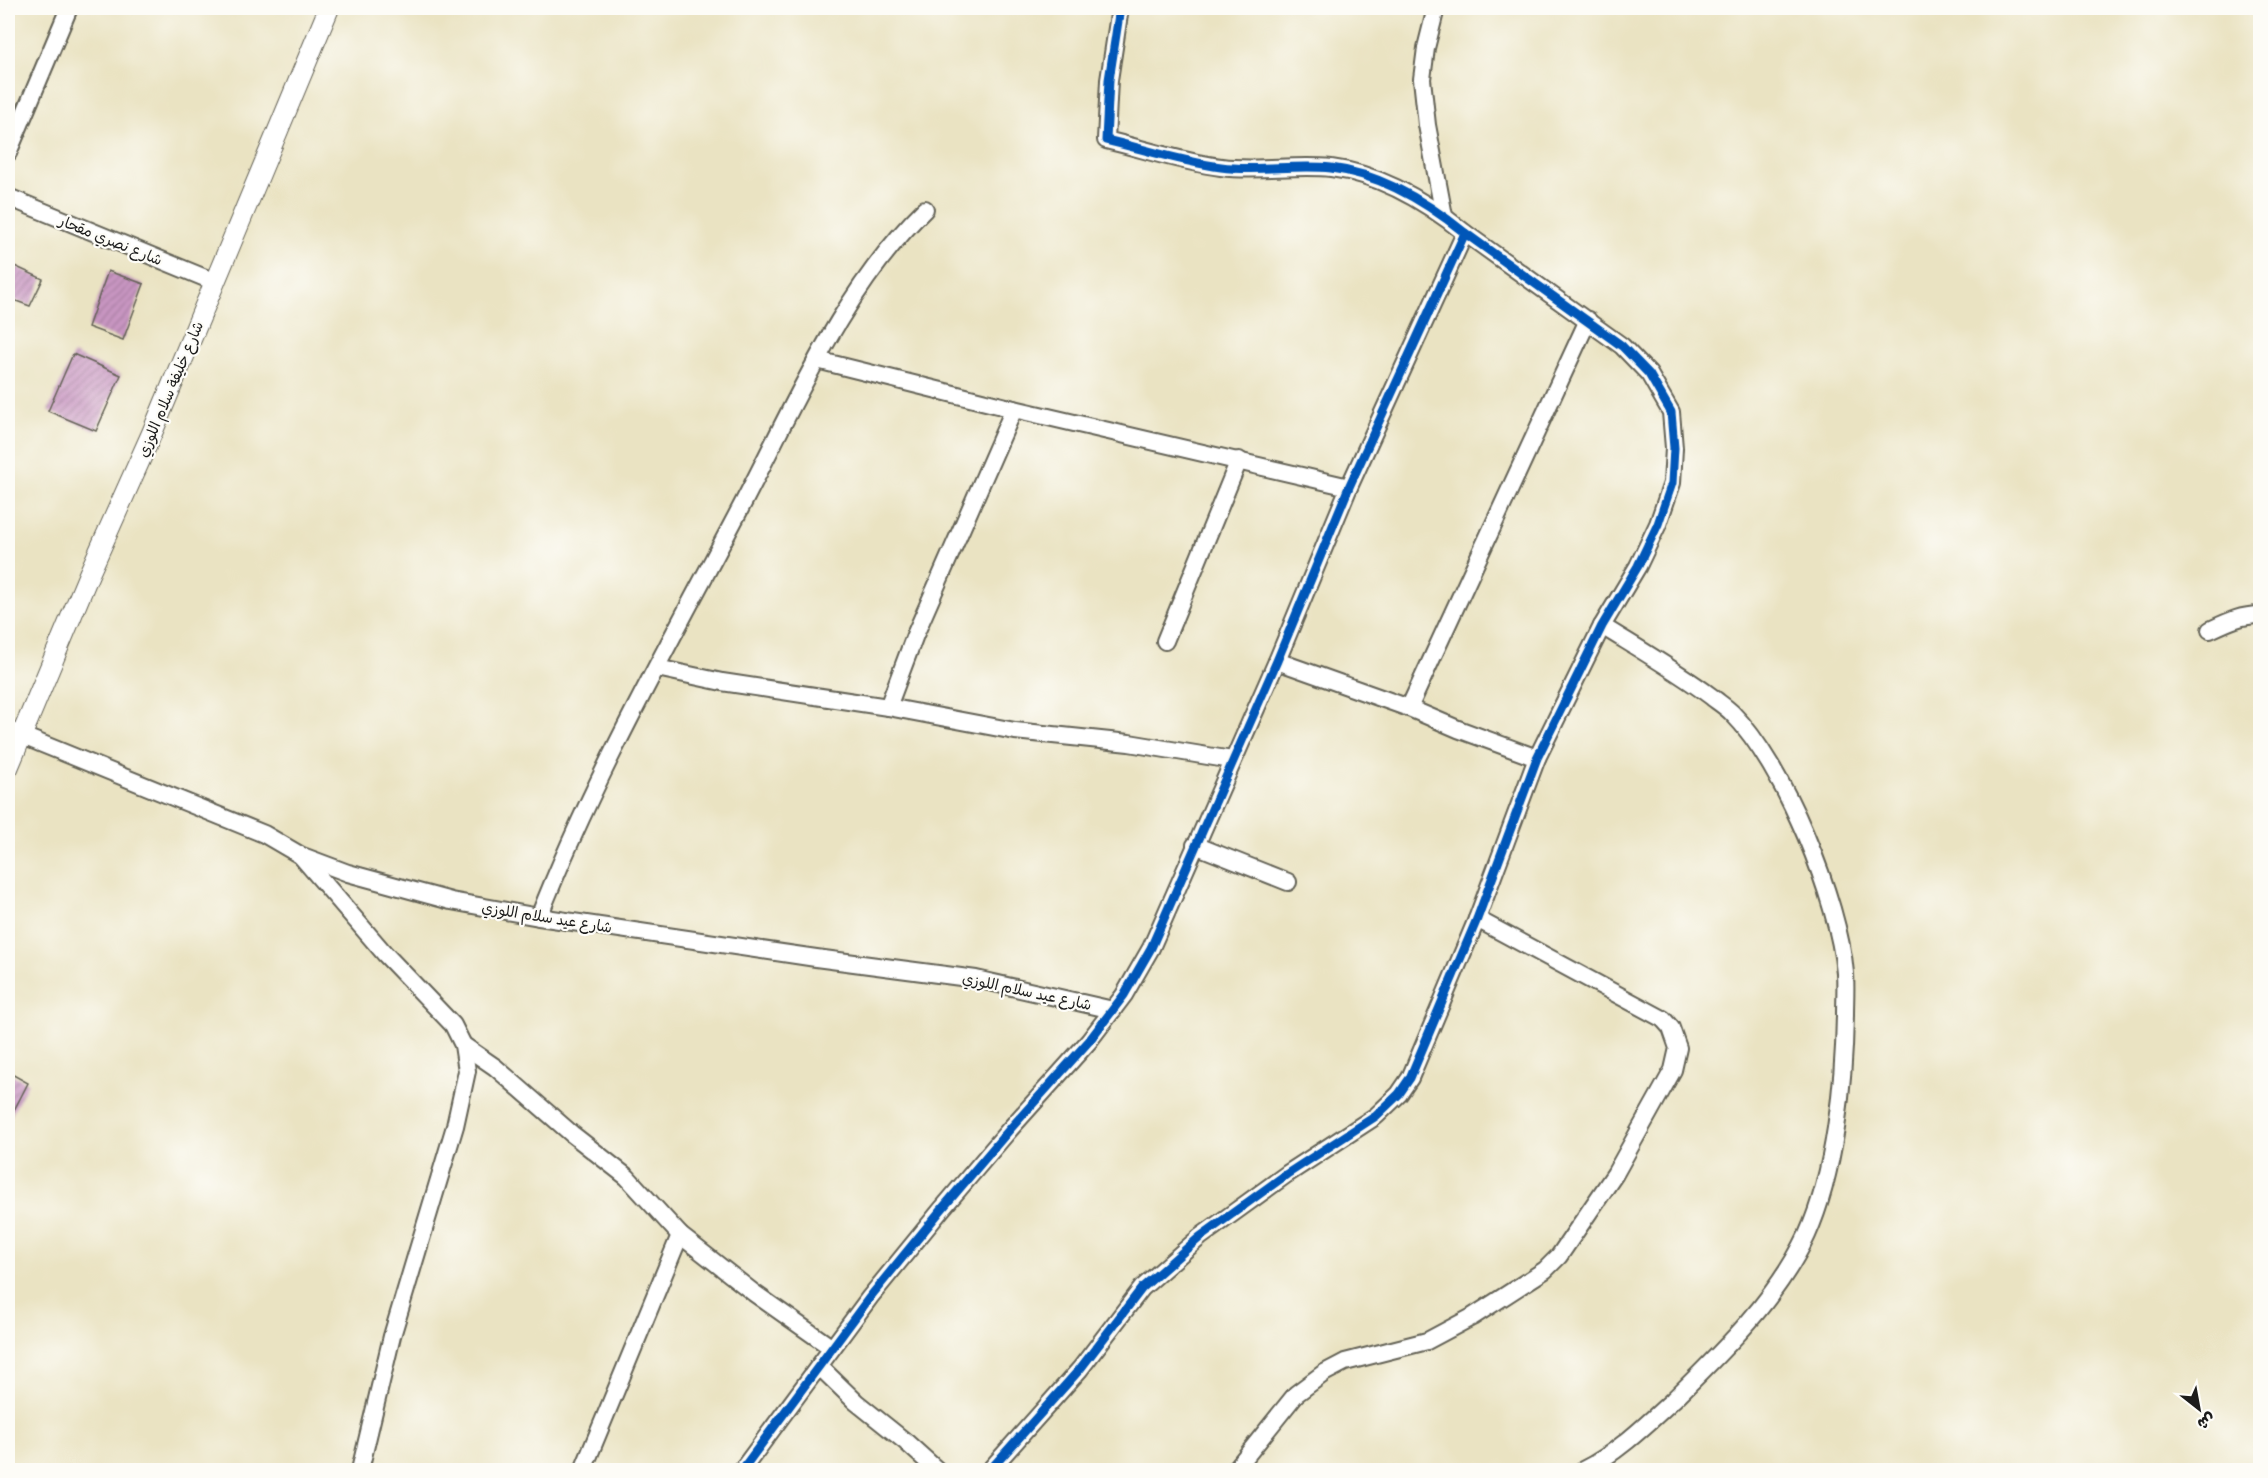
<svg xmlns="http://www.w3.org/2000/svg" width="2268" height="1478" viewBox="0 0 2268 1478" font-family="Delius,'Playpen Sans Arabic',sans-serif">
  <defs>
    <pattern id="building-hatch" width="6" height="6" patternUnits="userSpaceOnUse" patternTransform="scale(1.5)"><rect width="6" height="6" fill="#c996c2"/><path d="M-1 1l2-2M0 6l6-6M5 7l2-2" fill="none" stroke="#a27a9d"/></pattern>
  </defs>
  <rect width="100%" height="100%" fill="#fdfcf7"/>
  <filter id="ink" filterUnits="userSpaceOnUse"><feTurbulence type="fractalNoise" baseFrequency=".0167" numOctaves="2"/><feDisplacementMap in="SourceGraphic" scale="12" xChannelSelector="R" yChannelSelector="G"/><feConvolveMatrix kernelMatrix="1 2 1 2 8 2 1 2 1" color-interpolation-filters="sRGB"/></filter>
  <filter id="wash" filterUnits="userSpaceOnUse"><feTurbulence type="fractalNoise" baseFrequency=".008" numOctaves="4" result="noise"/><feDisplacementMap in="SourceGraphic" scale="24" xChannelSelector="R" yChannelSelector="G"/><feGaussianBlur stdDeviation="1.35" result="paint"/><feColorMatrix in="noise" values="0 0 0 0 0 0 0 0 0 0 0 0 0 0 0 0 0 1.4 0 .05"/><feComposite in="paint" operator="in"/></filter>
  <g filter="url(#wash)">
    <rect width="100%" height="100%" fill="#eae3c2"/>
    <g id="blocks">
      <g fill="url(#building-hatch)">
        <path d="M8,263L43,279L30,306L8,298Z"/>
        <path d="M108,271L144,284L123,340L88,327Z"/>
        <path d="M73,354L121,375L96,431L48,411Z"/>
        <path d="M8,1072L28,1083L8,1122Z"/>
      </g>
    </g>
  </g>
  <g filter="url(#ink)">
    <use href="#blocks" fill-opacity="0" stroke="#646256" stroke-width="1.5"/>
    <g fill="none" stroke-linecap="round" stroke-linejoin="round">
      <g stroke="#646256" stroke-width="20">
        <g id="minor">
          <path d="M1436,8L1426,48L1422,79L1427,125L1444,216"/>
          <path d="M8,153L69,8"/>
          <path d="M8,197L215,282"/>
          <path d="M817,360L1014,409L1349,487"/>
          <path d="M2210,630C2227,622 2241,615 2260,615"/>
          <path d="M1165,641L1239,460"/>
          <path d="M1277,661L1409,708L1458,729L1537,758"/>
          <path d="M657,668L722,682L888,707L1015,731L1129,743L1232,760"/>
          <path d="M888,707L915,635L1014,409"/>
          <path d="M1409,708L1588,320"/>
          <path d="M8,730L264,834L300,855L348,873L451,901L539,917L816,958L976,979L1113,1010"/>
          <path d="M1195,845L1288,882"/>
          <path d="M301,856L385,954L453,1025L463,1045L467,1071L455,1126L392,1336L360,1470"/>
          <path d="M539,917C594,776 670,643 740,509C794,406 841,291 925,209"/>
          <path d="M463,1045L495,1067L572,1134L627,1177L680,1235L754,1293L832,1348"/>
          <path d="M819,1366L856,1402L906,1442L937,1470"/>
          <path d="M583,1470L680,1235"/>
          <path d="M742,1470L870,1297L941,1210L1010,1129L1089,1041L1124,995L1151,948L1277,661L1349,487L1465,233"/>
          <path d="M990,1470L1080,1369L1142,1288L1200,1237L1287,1174L1376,1116L1399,1094L1410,1078L1477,919L1537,758L1602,626L1638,566L1658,524L1672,483L1674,448L1671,412L1649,374L1622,346L1465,233C1428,203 1380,174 1331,168C1295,164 1257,172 1221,167C1182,162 1144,149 1106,140L1109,80L1120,8"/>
          <path d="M1235,1470L1296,1394L1324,1373L1345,1362L1427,1341L1472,1317L1545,1270L1559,1256L1615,1174L1673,1070L1678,1048L1671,1028L1663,1019L1477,919"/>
          <path d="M1583,1470C1616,1454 1646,1425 1673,1400C1723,1351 1777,1299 1807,1235C1835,1173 1844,1083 1845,1015C1845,1001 1846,987 1845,973C1839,901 1784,765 1732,713C1726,707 1718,702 1712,697C1677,671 1639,649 1602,626"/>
        </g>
      </g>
      <g stroke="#646256" stroke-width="22">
        <path id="tertiary" d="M8,768L89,574L152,433L329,8"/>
      </g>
      <use href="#minor" stroke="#fff" stroke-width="16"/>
      <use href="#tertiary" stroke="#fff" stroke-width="20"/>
      <g stroke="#fdfcf7" stroke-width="13">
        <g id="cycleway">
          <path d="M742,1470L870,1297L941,1210L1010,1129L1089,1041L1124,995L1151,948L1277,661L1349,487L1465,233"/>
          <path d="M990,1470L1080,1369L1142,1288L1200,1237L1287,1174L1376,1116L1399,1094L1410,1078L1477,919L1537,758L1602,626L1638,566L1658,524L1672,483L1674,448L1671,412L1649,374L1622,346L1465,233C1428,203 1380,174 1331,168C1295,164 1257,172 1221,167C1182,162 1144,149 1106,140L1109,80L1120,8"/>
        </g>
      </g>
      <use href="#cycleway" stroke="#0057b8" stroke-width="9"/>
    </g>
  </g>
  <g text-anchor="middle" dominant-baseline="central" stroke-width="4.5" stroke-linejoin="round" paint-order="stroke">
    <g font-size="15" fill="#1c1c1c" stroke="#fdfcf7">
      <text transform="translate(111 240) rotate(22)">شارع نصري مقحار</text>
      <text transform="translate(170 389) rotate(-67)">شارع خليفة سلام اللوزي</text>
      <text transform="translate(547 917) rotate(9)">شارع عيد سلام اللوزي</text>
      <text transform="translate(1027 991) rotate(12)">شارع عيد سلام اللوزي</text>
    </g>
  </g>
  <rect width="2268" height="1478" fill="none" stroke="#fdfcf7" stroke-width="30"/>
  <g transform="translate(2199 1409) rotate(149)" stroke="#fdfcf7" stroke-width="4.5" paint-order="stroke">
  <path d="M0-4.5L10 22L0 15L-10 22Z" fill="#1c1c1c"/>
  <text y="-9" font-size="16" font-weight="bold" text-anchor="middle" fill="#1c1c1c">ش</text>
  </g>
</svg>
